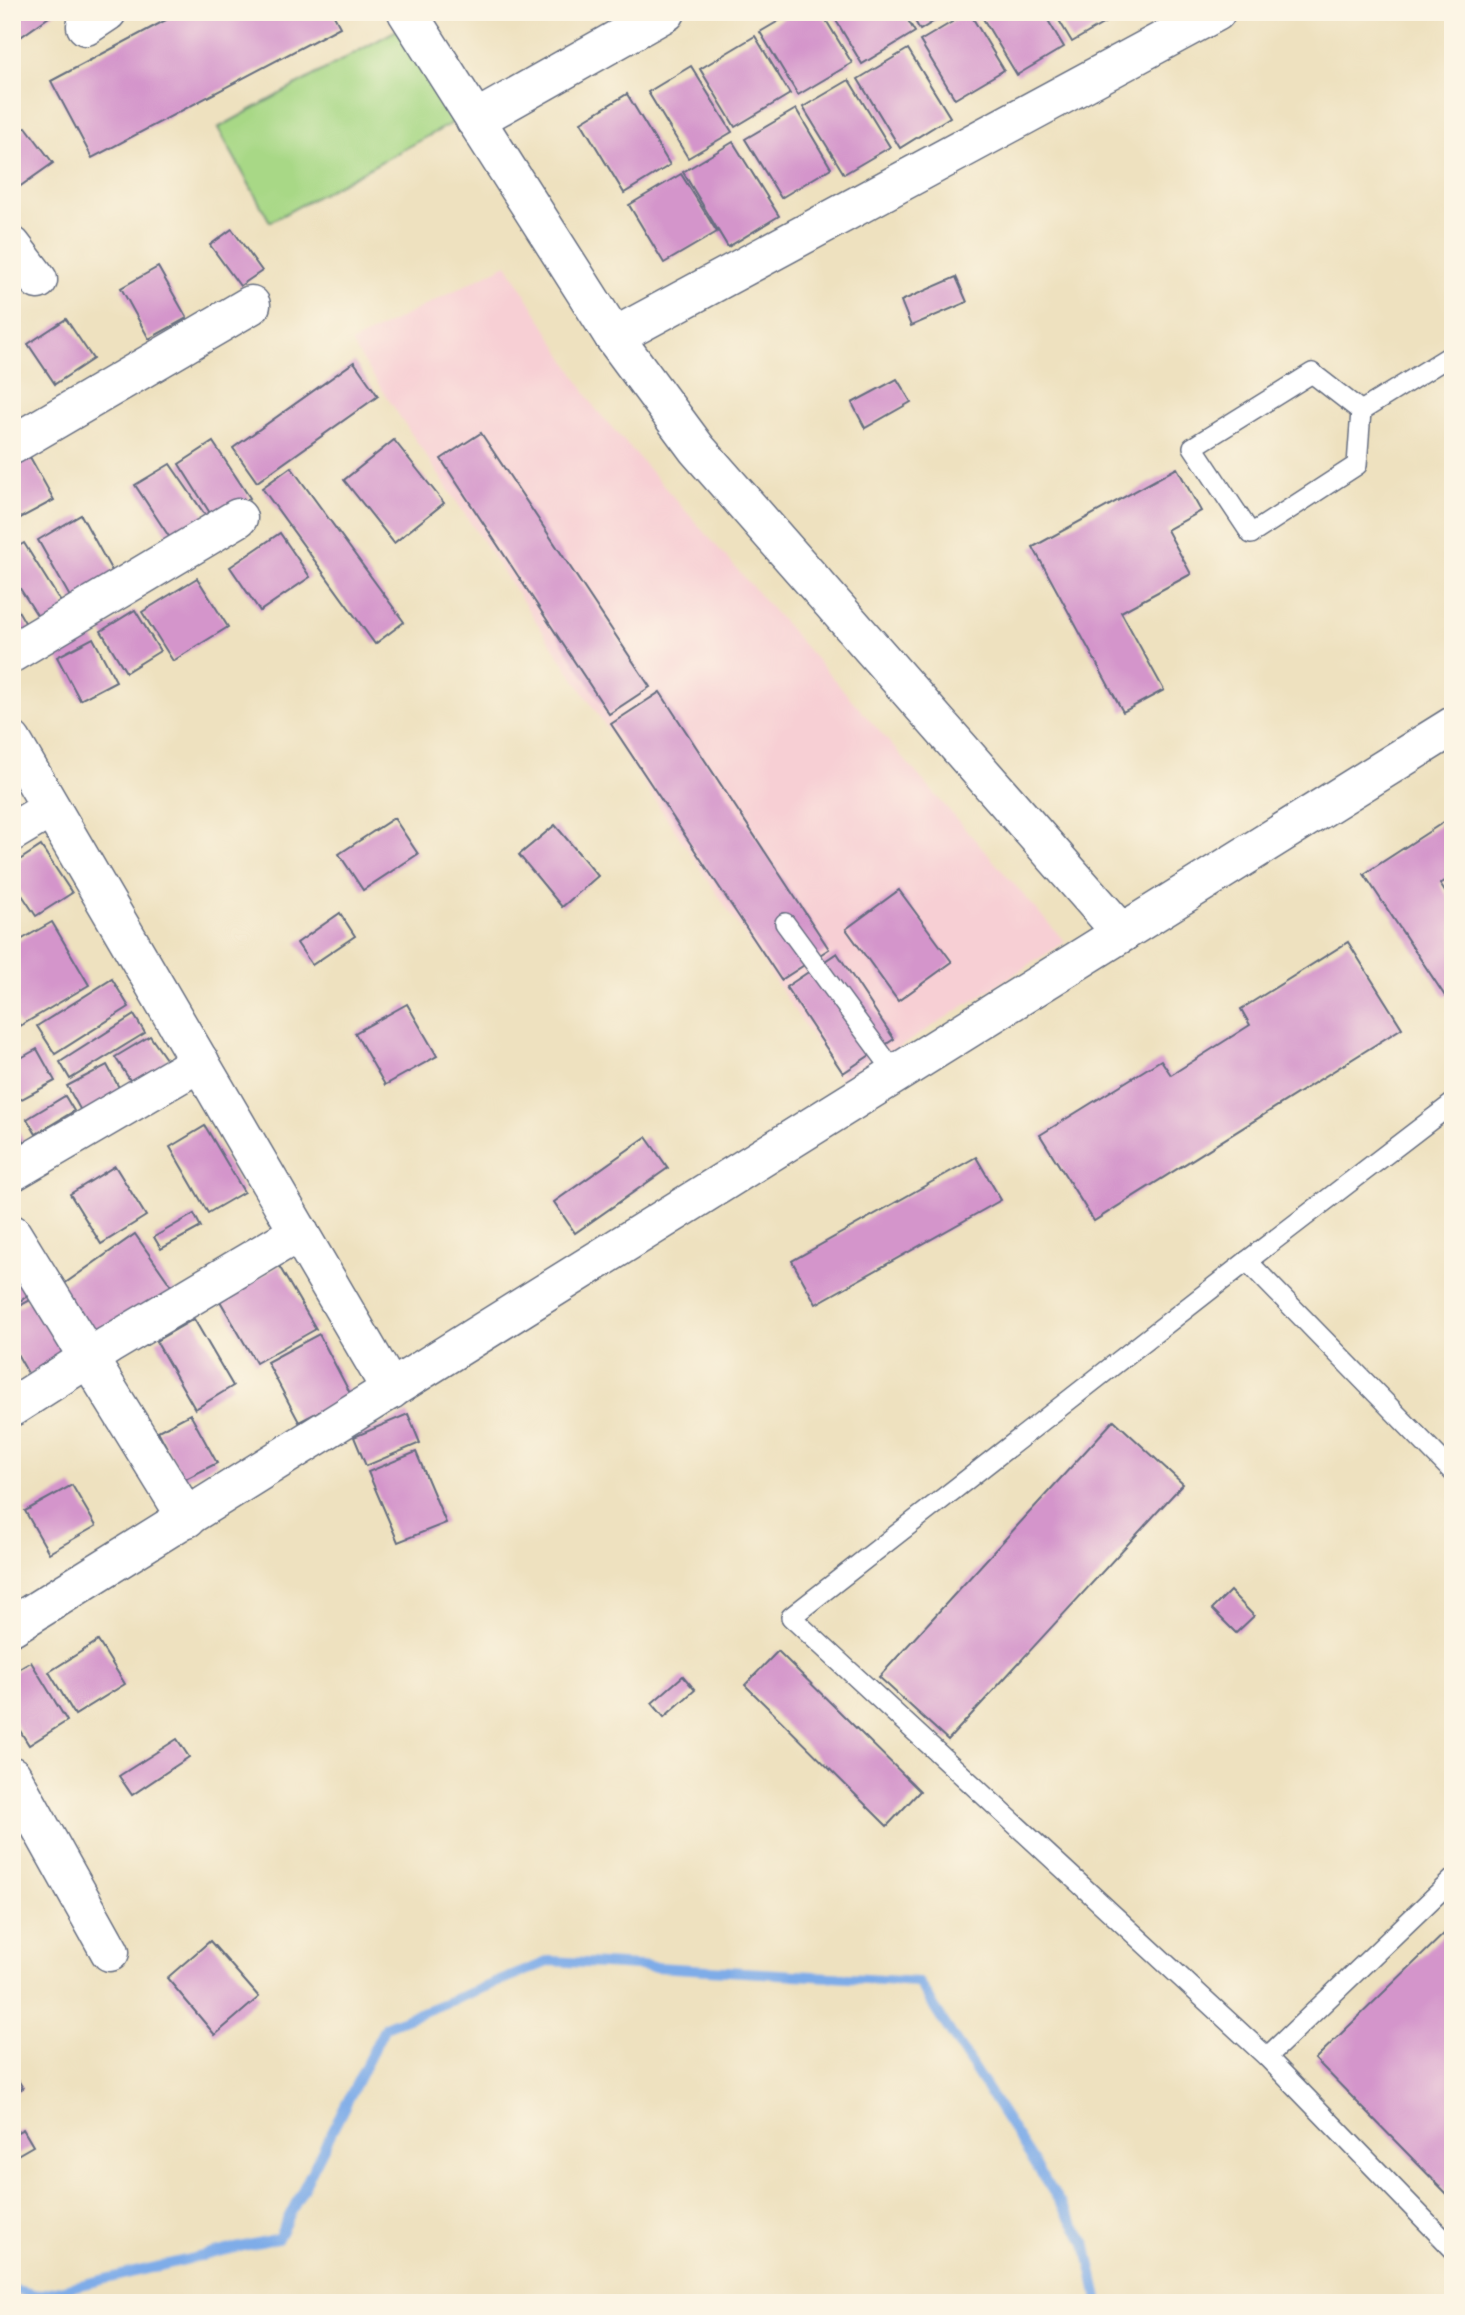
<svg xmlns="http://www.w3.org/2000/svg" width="1465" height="2315" viewBox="0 0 1465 2315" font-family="'Shantell Sans',sans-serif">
  <rect width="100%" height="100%" fill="#fcf5e5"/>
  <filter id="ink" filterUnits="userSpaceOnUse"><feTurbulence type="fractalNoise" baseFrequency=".0143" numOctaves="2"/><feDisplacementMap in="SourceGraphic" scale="14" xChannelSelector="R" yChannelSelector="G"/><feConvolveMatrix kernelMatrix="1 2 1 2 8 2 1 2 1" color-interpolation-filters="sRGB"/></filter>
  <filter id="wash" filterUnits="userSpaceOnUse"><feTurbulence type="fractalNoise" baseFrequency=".00686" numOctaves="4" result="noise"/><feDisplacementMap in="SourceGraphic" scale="28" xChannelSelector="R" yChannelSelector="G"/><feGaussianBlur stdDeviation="1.57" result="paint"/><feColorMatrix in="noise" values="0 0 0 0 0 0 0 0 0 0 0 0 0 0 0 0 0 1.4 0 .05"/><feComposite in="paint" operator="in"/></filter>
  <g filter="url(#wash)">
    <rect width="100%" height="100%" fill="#eee1bf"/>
    <path fill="#f7cfd4" d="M507,264L595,408L1065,942L843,1083L351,343Z"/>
    <path fill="#d2bdc8" d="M314,2290L339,2303H283Z"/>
    <path fill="#a8d886" stroke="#628472" stroke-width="2" d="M402,27L454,122L270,222L218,128Z"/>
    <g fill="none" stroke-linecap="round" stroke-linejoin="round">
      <path stroke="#7eace8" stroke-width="10" d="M12,2289L38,2295L278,2238L385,2027L550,1961L918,1982L1086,2243L1099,2303"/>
    </g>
    <g id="blocks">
      <g fill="#d495cb">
        <path d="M12,12H56L12,43Z"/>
        <path d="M181,12H332L340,27L92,158L51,81Z"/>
        <path d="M794,12H821L852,63L798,95L760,32Z"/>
        <path d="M831,12H903L915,32L862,64Z"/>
        <path d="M910,12H949L920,30Z"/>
        <path d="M969,12L1004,70L955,99L920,41Z"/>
        <path d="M979,12H1043L1064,47L1017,75Z"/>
        <path d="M1054,12H1123L1072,42Z"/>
        <path d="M755,36L790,94L735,127L700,69Z"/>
        <path d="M908,49L950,117L900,148L858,79Z"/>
        <path d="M691,66L732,132L688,158L648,92Z"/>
        <path d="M849,80L890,147L844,174L803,107Z"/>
        <path d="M627,94L670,165L624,193L581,122Z"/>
        <path d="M796,109L831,168L781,198L745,139Z"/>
        <path d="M26,127L53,163L12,192V136Z"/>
        <path d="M733,142L779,216L728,247L683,172Z"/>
        <path d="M681,174L717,232L664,263L629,205Z"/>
        <path d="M232,229L262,271L240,286L210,245Z"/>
        <path d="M158,267L187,318L149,339L121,288Z"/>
        <path d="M956,277L967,302L911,326L901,301Z"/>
        <path d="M12,294L20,305L12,310Z"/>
        <path d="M66,319L93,359L55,384L28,344Z"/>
        <path d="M354,362L378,396L257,482L233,448Z"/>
        <path d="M897,379L911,402L865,428L852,403Z"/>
        <path d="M481,433L650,687L609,714L441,459Z"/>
        <path d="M394,440L444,503L394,543L344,480Z"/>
        <path d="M213,442L250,498L215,521L179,464Z"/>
        <path d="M30,457L54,500L15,521L12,516V467Z"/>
        <path d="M170,464L210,522L174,544L135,485Z"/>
        <path d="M291,467L404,622L375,644L262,488Z"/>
        <path d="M1177,468L1201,511L1167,530L1191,574L1121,612L1164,690L1123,712L1033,547Z"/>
        <path d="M81,515L117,580L74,604L38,540Z"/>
        <path d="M280,533L310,577L260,611L230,567Z"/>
        <path d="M24,543L67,612L44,626L12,576V550Z"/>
        <path d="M197,578L228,627L173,661L142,612Z"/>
        <path d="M12,600L30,631L12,641Z"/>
        <path d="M135,610L160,651L126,672L101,631Z"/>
        <path d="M93,638L116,681L80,700L57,657Z"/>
        <path d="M660,692L829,949L781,980L611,724Z"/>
        <path d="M1453,816V876L1440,884L1453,904V990L1445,996L1364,874Z"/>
        <path d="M394,818L418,854L363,890L339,854Z"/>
        <path d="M555,825L598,876L562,907L519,855Z"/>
        <path d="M41,846L72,893L36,916L12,880V865Z"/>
        <path d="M899,890L952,962L898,1001L846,929Z"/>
        <path d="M340,913L355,936L312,965L297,943Z"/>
        <path d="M52,922L89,985L20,1026L12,1012V945Z"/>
        <path d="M1348,942L1402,1028L1094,1221L1040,1135L1161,1060L1171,1075L1250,1025L1241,1009Z"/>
        <path d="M837,953L894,1039L843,1073L786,987Z"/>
        <path d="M112,979L129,1007L55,1054L37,1026Z"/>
        <path d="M407,1004L437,1056L385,1085L355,1033Z"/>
        <path d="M134,1015L145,1033L70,1079L60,1062Z"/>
        <path d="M150,1036L175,1072L139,1094L115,1057Z"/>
        <path d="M37,1049L55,1081L20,1100L12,1085V1063Z"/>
        <path d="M107,1065L124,1097L85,1118L67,1086Z"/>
        <path d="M65,1096L74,1111L36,1134L27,1119Z"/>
        <path d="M15,1124L24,1141L12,1147V1125Z"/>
        <path d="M205,1126L244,1192L208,1213L170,1147Z"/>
        <path d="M646,1137L668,1168L575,1233L554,1202Z"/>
        <path d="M976,1157L1001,1200L816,1304L792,1261Z"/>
        <path d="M115,1166L146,1216L101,1244L70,1194Z"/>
        <path d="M194,1214L201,1227L161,1249L154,1237Z"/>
        <path d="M135,1234L176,1293L94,1349L54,1291Z"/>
        <path d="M12,1262L40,1288L12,1306Z"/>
        <path d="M279,1266L316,1329L256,1363L220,1301Z"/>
        <path d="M41,1294L73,1351L29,1375L12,1345V1310Z"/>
        <path d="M194,1319L233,1386L195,1409L156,1341Z"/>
        <path d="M319,1334L351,1395L299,1422L267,1362Z"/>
        <path d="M190,1414L217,1463L184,1480L158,1431Z"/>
        <path d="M408,1414L420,1443L366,1466L354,1437Z"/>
        <path d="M1114,1420L1183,1484L948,1740L879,1677Z"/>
        <path d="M416,1452L446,1523L398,1542L368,1472Z"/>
        <path d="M72,1485L96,1526L49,1553L25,1511Z"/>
        <path d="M1230,1591L1254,1616L1236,1633L1212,1609Z"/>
        <path d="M98,1641L125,1684L75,1715L49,1672Z"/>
        <path d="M778,1651L920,1791L887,1826L745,1685Z"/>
        <path d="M31,1662L67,1721L29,1745L12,1718V1673Z"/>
        <path d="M683,1676L695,1690L664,1717L652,1703Z"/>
        <path d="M177,1739L189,1757L132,1795L119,1776Z"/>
        <path d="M1453,1925V2200L1315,2059Z"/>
        <path d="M210,1941L259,1997L215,2035L167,1978Z"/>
        <path d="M12,2070L23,2088L12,2094Z"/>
        <path d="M23,2129L33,2146L12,2158V2135Z"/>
      </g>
    </g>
  </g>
  <g filter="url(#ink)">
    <use href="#blocks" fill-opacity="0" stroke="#656d80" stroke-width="2"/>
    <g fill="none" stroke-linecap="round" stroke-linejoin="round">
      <g stroke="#656d80" stroke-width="22">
        <g id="service">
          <path d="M1312,373L1361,411L1357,465L1251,534L1193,447Z"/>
          <path d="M1361,411L1453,354"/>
          <path d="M785,923L896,1074"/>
          <path d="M1453,1103L1247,1261L1453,1472"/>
          <path d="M1247,1261L791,1617L1267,2057"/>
          <path d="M1453,1879L1267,2057L1453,2249"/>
        </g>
      </g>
      <g stroke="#656d80" stroke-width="41">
        <g id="minor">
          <path d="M407,12L614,337L1216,12"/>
          <path d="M86,26L107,12"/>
          <path d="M475,120L666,12"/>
          <path d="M12,246L38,280"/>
          <path d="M614,337L697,449L1122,933"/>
          <path d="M12,445L251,305"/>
          <path d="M12,653L238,518"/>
          <path d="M12,741L391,1390"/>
          <path d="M12,832L50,809"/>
          <path d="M12,1172L200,1062"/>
          <path d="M12,1234L187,1518"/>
          <path d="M12,1407L109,1345L299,1232"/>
          <path d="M12,1626L1453,726"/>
          <path d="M12,1776L110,1952"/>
        </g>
      </g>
      <use href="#service" stroke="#fff" stroke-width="19"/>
      <use href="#minor" stroke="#fff" stroke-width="38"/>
    </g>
  </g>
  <rect width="1465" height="2315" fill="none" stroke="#fcf5e5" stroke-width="42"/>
</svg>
